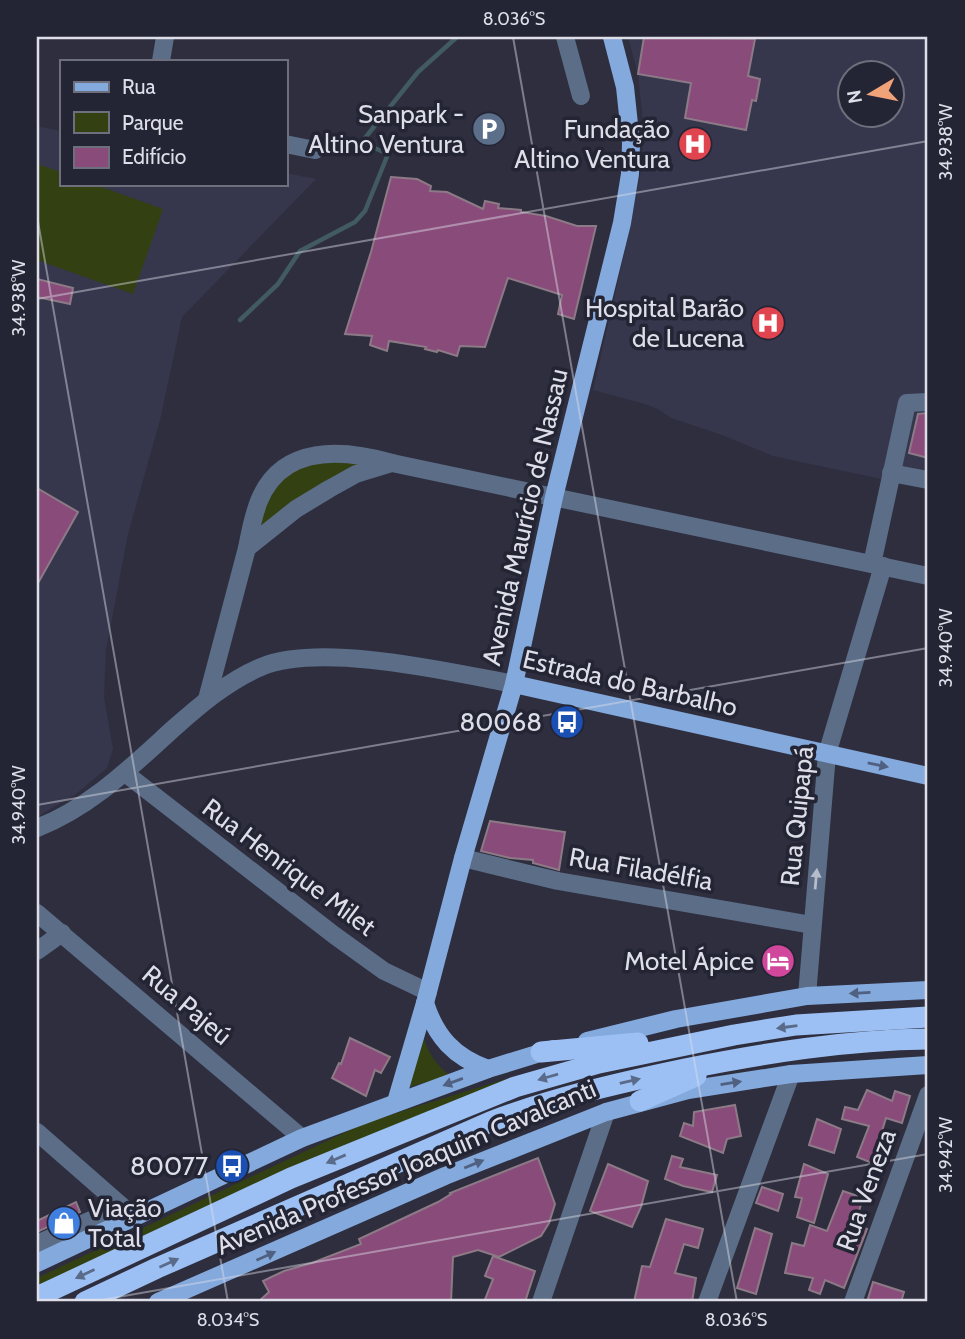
<svg xmlns="http://www.w3.org/2000/svg" width="965" height="1339" viewBox="0 0 965 1339" font-family="Cabin,sans-serif">
  <rect width="100%" height="100%" fill="#2e2e3e"/>
  <g fill="#36374d" fill-rule="evenodd">
    <path d="M628,37H928V489L773,456L722,435L671,418L658,409L645,404L593,390L629,233L642,165L643,122L638,74ZM850,74H892V116H850Z"/>
    <path d="M37,126L61,131V184H285V173L316,179L182,317L160,420L128,534L106,650L104,697L113,749L107,768L76,794L37,817Z"/>
  </g>
  <g fill="#334011">
    <path d="M37,164L61,172V184H93L163,209L133,294L37,260Z"/>
    <path d="M346,461L368,466L254,535V514L291,468L313,462Z"/>
    <path d="M420,1029C427,1048 433,1064 451,1076L408,1087Z"/>
    <path d="M516,1076L37,1287V1278L367,1122Z"/>
  </g>
  <g fill="none" stroke-linecap="round" stroke-linejoin="round">
    <path stroke="#425a61" stroke-width="4.5" d="M240,320L278,284L300,251L355,222L365,211L388,154L370,146L365,138L418,72L457,37"/>
  </g>
  <g fill="#894c7a" stroke="#8c7a86" stroke-width="2">
    <path d="M644,37L755,39L748,76L760,79L756,101L752,100L746,130L685,118L691,83L638,74Z"/>
    <path d="M391,177L417,179L431,186L430,191L447,192L483,209L485,201L499,204L498,208L521,210V212L546,216L577,226H596L574,319L558,314L562,295L508,278L485,347L460,346L457,356L438,350L437,352L425,349L426,347L389,341L387,351L370,345L372,336L345,334L371,252Z"/>
    <path d="M37,279L73,288L70,304L37,297Z"/>
    <path d="M928,413V458L909,453L918,414Z"/>
    <path d="M37,488L78,512L37,585Z"/>
    <path d="M490,821L565,832L559,870L533,863V860L510,858L481,851Z"/>
    <path d="M350,1038L390,1057L381,1073L375,1070L366,1096L332,1078L339,1063L341,1064Z"/>
    <path d="M867,1090L892,1101L895,1091L910,1096L902,1123L886,1118L879,1141L885,1144L877,1165L857,1157L869,1126L842,1119L845,1107L858,1110Z"/>
    <path d="M735,1105L741,1136L727,1139L723,1153L680,1136L684,1123L693,1126L694,1112Z"/>
    <path d="M817,1119L841,1129L834,1153L809,1145Z"/>
    <path d="M672,1156L683,1159L680,1167L717,1175L712,1192L683,1186L665,1179Z"/>
    <path d="M538,1158L555,1204L549,1223L541,1236L499,1257L478,1250L453,1257L451,1302H258L269,1292L263,1281L284,1271L312,1263L361,1244L359,1239L438,1202L451,1194L450,1193Z"/>
    <path d="M608,1164L648,1181L641,1207L632,1227L590,1211Z"/>
    <path d="M804,1164L828,1174L814,1223L797,1217L802,1198L795,1197Z"/>
    <path d="M762,1187L783,1194L778,1211L756,1203Z"/>
    <path d="M843,1191L863,1198L855,1224L867,1229L844,1288L825,1280L820,1294L809,1290L813,1278L785,1273L792,1243L804,1246L810,1225L827,1231Z"/>
    <path d="M76,1202L80,1212L37,1232V1221Z"/>
    <path d="M666,1219L703,1229L698,1248L684,1244L675,1273L696,1278L692,1302H634L642,1266L650,1267Z"/>
    <path d="M755,1228L772,1234L756,1294L737,1288Z"/>
    <path d="M493,1256L535,1271L525,1302H484L493,1279L485,1276Z"/>
    <path d="M873,1282L904,1292L901,1302H867Z"/>
  </g>
  <g fill="none" stroke-linecap="round" stroke-linejoin="round">
    <g stroke="#5b6d87" stroke-width="18">
      <path d="M565,37L581,96"/>
      <path d="M161,61L165,37"/>
      <path d="M285,144L315,150"/>
      <path d="M891,473L928,480"/>
      <path d="M247,548C250,532 253,516 259,501C282,444 343,449 392,463"/>
      <path d="M872,564L907,403L928,402"/>
      <path d="M207,699L247,548L296,509L329,489L356,474L392,463L928,576"/>
      <path d="M125,773L334,935L384,971L428,992"/>
      <path d="M37,828C91,807 132,766 174,728C200,705 228,681 261,667C321,642 450,672 514,684"/>
      <path d="M463,858L558,881L812,925"/>
      <path d="M37,913L302,1138"/>
      <path d="M37,951L62,933"/>
      <path d="M807,996L827,754L883,566"/>
      <path d="M37,1132L133,1216"/>
      <path d="M37,1244L98,1217H131"/>
      <path d="M541,1302L606,1112"/>
      <path d="M707,1302L791,1074"/>
      <path d="M853,1302L928,1095"/>
    </g>
    <g stroke="#83a9dd" stroke-width="18">
      <path d="M514,684L928,776"/>
      <path d="M425,1003C436,1037 454,1057 488,1069"/>
      <path d="M587,1041L676,1019L807,996L928,990"/>
      <path d="M396,1102L425,1003L463,858L514,684L554,497L622,223L630,174L631,143L625,87L612,37"/>
      <path d="M37,1263L302,1138L488,1069L553,1049"/>
      <path d="M158,1302L445,1176L606,1112L688,1090L791,1074L928,1065"/>
    </g>
    <g stroke="#9cc0f3" stroke-width="21">
      <path d="M541,1052L638,1043"/>
      <path d="M640,1101L696,1076"/>
      <path d="M37,1297L291,1178L515,1087L599,1063L734,1035L796,1025L928,1017"/>
      <path d="M85,1302L157,1268L490,1122C553,1098 618,1083 685,1069C765,1053 846,1040 928,1039"/>
    </g>
  </g>
  <defs><path id="oneway-solid" d="M-6-.8H1V-3.2L6.5 0L1 3.2V.8H-6Z" transform="scale(1.75)"/></defs>
  <g fill="#4f6080">
    <use href="#oneway-solid" transform="translate(878 765) rotate(12)"/>
    <use href="#oneway-solid" transform="translate(860 993) rotate(177)"/>
    <use href="#oneway-solid" transform="translate(453 1082) rotate(160)"/>
    <use href="#oneway-solid" transform="translate(731 1083) rotate(-9)"/>
    <use href="#oneway-solid" transform="translate(474 1164) rotate(-22)"/>
    <use href="#oneway-solid" transform="translate(266 1256) rotate(-24)"/>
  </g>
  <use fill="#b6bccb" href="#oneway-solid" transform="translate(816 879) rotate(-85)"/>
  <g fill="#5a6b8a">
    <use href="#oneway-solid" transform="translate(787 1027) rotate(172)"/>
    <use href="#oneway-solid" transform="translate(548 1077) rotate(164)"/>
    <use href="#oneway-solid" transform="translate(630 1081) rotate(-13)"/>
    <use href="#oneway-solid" transform="translate(336 1159) rotate(157)"/>
    <use href="#oneway-solid" transform="translate(169 1263) rotate(-24)"/>
    <use href="#oneway-solid" transform="translate(85 1274) rotate(155)"/>
  </g>
  <path fill="none" stroke="#dddee8" stroke-width="2" stroke-opacity="0.45" d="M513,37L737,1302M37,216L228,1302M37,299L928,141M37,805L928,648M90,1302L928,1154"/>
  <defs>
    <g id="parking-disc" transform="scale(1.75)"><circle r="9.5" fill="#5c6f8a" stroke="#242534"/><path d="M-3.5-5.5H1a3.5 3.5 0 0 1 0 7H-1V5.5H-3.5ZM-1-3.4V-.6H.8a1.4 1.4 0 0 0 0-2.8Z" fill="#fff"/></g>
    <g id="hospital-disc" transform="scale(1.75)"><circle r="9.5" fill="#e0444e" stroke="#242534"/><path d="M-5-5h3v3.5h4V-5h3V5h-3V1.5h-4V5h-3Z" fill="#fff"/></g>
    <g id="bus-disc" transform="scale(1.75)"><circle r="9.5" fill="#1a4fb4" stroke="#242534"/><path d="M-5-6H5V4H4V6H2V4H-2V6H-4V4H-5ZM-3.5-4V0h7V-4ZM-3.5 1.2v1.5H-2V1.2ZM2 1.2v1.5H3.5V1.2Z" fill="#fff"/></g>
    <g id="hotel-disc" transform="scale(1.75)"><circle r="9.5" fill="#d1479c" stroke="#242534"/><path d="M-6-4.5h1.5V1H6V5H4.5V3h-9V5H-6ZM-4 0a1.8 1.8 0 1 1 3.6 0ZM.5 0V-2.5h3Q6-2.5 6 0Z" fill="#fff"/></g>
    <g id="shop-disc" transform="scale(1.75)"><circle r="9.5" fill="#3f7fe0" stroke="#242534"/><path d="M-5-2.5h2.3a2.7 3.5 0 0 1 5.4 0H5L5.5 6h-11ZM-1.5-2.5h3a1.5 2.3 0 0 0-3 0Z" fill="#fff"/></g>
  </defs>
  <g fill-rule="evenodd">
    <use href="#parking-disc" x="489" y="129"/>
    <use href="#hospital-disc" x="695" y="144"/>
    <use href="#hospital-disc" x="768" y="323"/>
    <use href="#bus-disc" x="567" y="722"/>
    <use href="#hotel-disc" x="778" y="961"/>
    <use href="#bus-disc" x="232" y="1166"/>
    <use href="#shop-disc" x="64" y="1223"/>
  </g>
  <g text-anchor="middle" dominant-baseline="central" stroke-width="7" stroke-linejoin="round" paint-order="stroke">
    <g font-size="26" fill="#dddee8" stroke="#242534" text-anchor="end">
      <text x="464" y="114">Sanpark -<tspan x="464" dy="30">Altino Ventura</tspan></text>
      <text x="670" y="129">Fundação<tspan x="670" dy="30">Altino Ventura</tspan></text>
      <text x="744" y="308">Hospital Barão<tspan x="744" dy="30">de Lucena</tspan></text>
      <text x="542" y="722">80068</text>
      <text x="754" y="961">Motel Ápice</text>
      <text x="208" y="1166">80077</text>
      <text x="88" y="1208" text-anchor="start">Viação<tspan x="88" dy="30">Total</tspan></text>
    </g>
    <g font-size="26" fill="#dddee8" stroke="#242534">
      <text transform="translate(525 517) rotate(-77)">Avenida Maurício de Nassau</text>
      <text transform="translate(630 683) rotate(13)">Estrada do Barbalho</text>
      <text transform="translate(797 816) rotate(-84)">Rua Quipapá</text>
      <text transform="translate(289 867) rotate(37)">Rua Henrique Milet</text>
      <text transform="translate(641 869) rotate(10)">Rua Filadélfia</text>
      <text transform="translate(187 1005) rotate(40)">Rua Pajeú</text>
      <text transform="translate(406 1167) rotate(-23)">Avenida Professor Joaquim Cavalcanti</text>
      <text transform="translate(866 1190) rotate(-70)">Rua Veneza</text>
    </g>
  </g>
  <rect width="965" height="1339" fill="none" stroke="#242534" stroke-width="77"/>
  <rect x="60" y="60" width="228" height="126" fill="#242534" stroke="#6e6f7c" stroke-width="2"/>
  <rect x="74" y="82" width="35" height="10" fill="#83a9dd" stroke="#6e6f7c" stroke-width="2"/>
  <text x="122" y="94" font-size="21" fill="#dddee8">Rua</text>
  <rect x="74" y="112" width="35" height="21" fill="#334011" stroke="#6e6f7c" stroke-width="2"/>
  <text x="122" y="130" font-size="21" fill="#dddee8">Parque</text>
  <rect x="74" y="147" width="35" height="21" fill="#894c7a" stroke="#6e6f7c" stroke-width="2"/>
  <text x="122" y="164" font-size="21" fill="#dddee8">Edifício</text>
  <g transform="translate(871 94) rotate(260)"><circle r="33" fill="#242534" stroke="#6e6f7c" stroke-width="2"/>
  <path d="M0-5L12 26L0 18L-12 26Z" fill="#f0a279"/>
  <text y="-10" font-size="19" font-weight="bold" text-anchor="middle" fill="#dddee8">N</text>
  </g>
  <rect x="38" y="38" width="888" height="1262" fill="none" stroke="#dddee8" stroke-width="2.5"/>
  <g font-size="18" text-anchor="middle" fill="#dddee8">
    <text x="514" y="25">8.036°S</text>
    <text transform="translate(946 142) rotate(-90)" y="6">34.938°W</text>
    <text transform="translate(19 298) rotate(-90)" y="6">34.938°W</text>
    <text transform="translate(946 648) rotate(-90)" y="6">34.940°W</text>
    <text transform="translate(19 805) rotate(-90)" y="6">34.940°W</text>
    <text transform="translate(946 1155) rotate(-90)" y="6">34.942°W</text>
    <text x="228" y="1326">8.034°S</text>
    <text x="736" y="1326">8.036°S</text>
  </g>
</svg>
